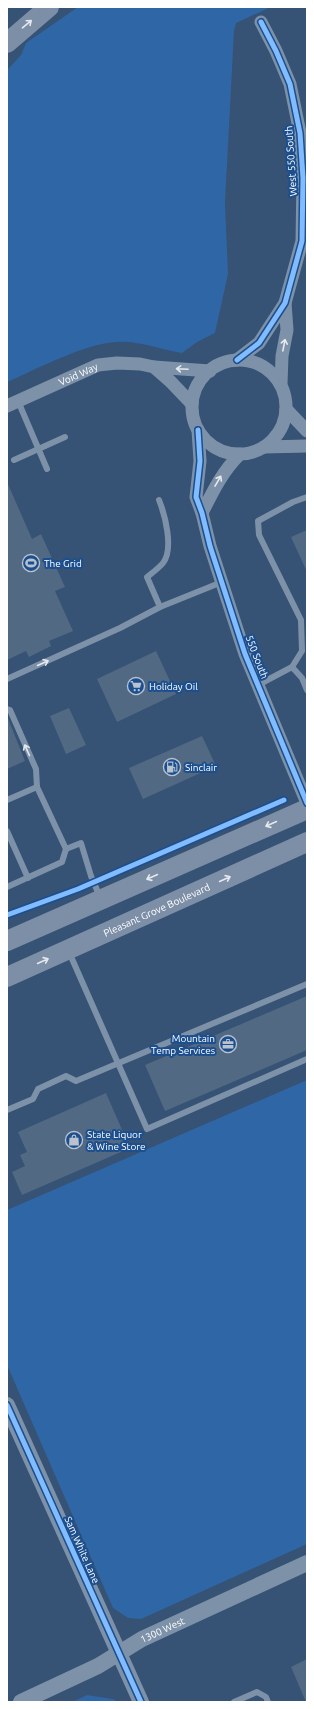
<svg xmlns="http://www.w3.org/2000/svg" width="314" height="1709" viewBox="0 0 314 1709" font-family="Ubuntu,sans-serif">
  <rect width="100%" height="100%" fill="#365274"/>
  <g fill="#2f66a5">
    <path d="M78,7H271L236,23L234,31L225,203L228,274L215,333L197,342L182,353C161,350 138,340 116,342C84,344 37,369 7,382V70L21,55L26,43Z"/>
    <path d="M307,1080V1544L141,1619L128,1618L113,1608L7,1365V1210Z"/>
    <path d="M87,1695L113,1699L118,1702H72Z"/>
  </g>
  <g fill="#526984">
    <path d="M7,482L32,539L41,534L65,587L55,591L73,631L49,641L51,646L29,657L26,651L7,660Z"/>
    <path d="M307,530V572L291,537Z"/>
    <path d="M156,651L176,694L117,722L97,679Z"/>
    <path d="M69,708L86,745L66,754L50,716Z"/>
    <path d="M7,716L25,761L7,769Z"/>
    <path d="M202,736L216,766L143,799L129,768Z"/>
    <path d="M307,996V1050L165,1111L145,1065Z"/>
    <path d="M106,1093L130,1148L22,1195L12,1172L25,1166L20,1155L27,1152L18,1132Z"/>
    <path d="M307,1659V1702H306L291,1667Z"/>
  </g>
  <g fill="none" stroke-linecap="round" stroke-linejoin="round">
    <g stroke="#7d92a8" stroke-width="6">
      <path d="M18,401L47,469"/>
      <path d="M14,460L65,437"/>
      <path d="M159,500C165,515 174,549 163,563C159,568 152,573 147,577L160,607"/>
      <path d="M292,667L302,651L301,620L259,535L258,521L293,502L307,497"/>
      <path d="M7,679L120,628L160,607L222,582"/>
      <path d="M258,685L292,667L302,678L307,690"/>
      <path d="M7,709L10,710L36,769L37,787"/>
      <path d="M7,800L37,787L66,849L62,862L7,887"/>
      <path d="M7,831L28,878"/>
      <path d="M66,849L81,843L91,876L100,897"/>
      <path d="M69,952L147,1129L307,1059"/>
      <path d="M7,1110L33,1099L38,1089L66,1076L76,1081L307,984"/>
      <path d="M234,1702L257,1692L266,1697L268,1702"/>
    </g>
    <g stroke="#7d92a8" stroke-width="13">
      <path d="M237,360L259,343L285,303L302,241L303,178L300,133L290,84L276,51L261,22"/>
      <circle cx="239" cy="407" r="47"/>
      <path d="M154,367L170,381L192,404"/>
      <path d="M281,384L282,356L287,330L285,303"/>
      <path id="s1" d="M7,406L98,365L117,363L140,364L154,367L210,371"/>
      <path d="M286,409L307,431"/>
      <path d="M198,430L200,461L196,497L202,513L210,546L245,654L307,803"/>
      <path d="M264,447L307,446"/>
      <path d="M202,513C213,491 222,472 240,454"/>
    </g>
    <g stroke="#7d92a8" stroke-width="16">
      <path d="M7,1405L141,1702"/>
      <path id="s2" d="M21,1702L98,1666L142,1639L307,1563"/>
    </g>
    <g stroke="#7d8ea7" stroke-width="20">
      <path d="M7,43L49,7"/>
      <path d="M7,941L307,809"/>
      <path id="s3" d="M7,977L307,842"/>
    </g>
    <g stroke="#1b4f8f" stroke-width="8">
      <g id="cycleway">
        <path d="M237,360L259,343L285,303L302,241L303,178L300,133L290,84L276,51L261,22"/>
        <path d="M198,430L200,461L196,497L202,513L210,546L245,654L307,803"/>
        <path d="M7,915L78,889L284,800"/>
        <path d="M7,1405L141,1702"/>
      </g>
    </g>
    <use href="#cycleway" stroke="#80bcff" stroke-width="5"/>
  </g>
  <defs><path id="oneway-shaft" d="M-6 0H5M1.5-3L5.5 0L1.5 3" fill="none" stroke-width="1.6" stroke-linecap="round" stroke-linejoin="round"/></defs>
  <g stroke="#e5e8ed">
    <use href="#oneway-shaft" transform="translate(27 24) rotate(-40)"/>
    <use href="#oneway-shaft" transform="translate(271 824) rotate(156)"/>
    <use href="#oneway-shaft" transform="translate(152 877) rotate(156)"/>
    <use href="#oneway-shaft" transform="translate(225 879) rotate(-24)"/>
    <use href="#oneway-shaft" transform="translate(43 961) rotate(-24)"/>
  </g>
  <g stroke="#e5e9ee">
    <use href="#oneway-shaft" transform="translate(284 345) rotate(-79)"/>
    <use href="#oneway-shaft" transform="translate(182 369) rotate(-177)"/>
    <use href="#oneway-shaft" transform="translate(218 481) rotate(-60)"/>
    <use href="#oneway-shaft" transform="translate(43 663) rotate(-24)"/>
    <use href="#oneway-shaft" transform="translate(27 750) rotate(-114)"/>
  </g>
  <defs>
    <g id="stadium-ring" transform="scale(0.9)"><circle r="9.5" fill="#1b4f8f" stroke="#b9c2ce" stroke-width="1.5"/><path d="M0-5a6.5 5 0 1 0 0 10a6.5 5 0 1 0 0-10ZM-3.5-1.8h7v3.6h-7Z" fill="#b9c2ce"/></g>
    <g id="supermarket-ring" transform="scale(0.9)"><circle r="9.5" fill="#1b4f8f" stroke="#b9c2ce" stroke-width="1.5"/><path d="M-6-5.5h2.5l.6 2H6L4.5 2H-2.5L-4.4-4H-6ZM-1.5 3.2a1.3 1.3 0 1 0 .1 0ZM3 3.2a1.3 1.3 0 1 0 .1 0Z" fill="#b9c2ce"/></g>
    <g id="fuel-ring" transform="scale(0.9)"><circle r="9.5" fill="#1b4f8f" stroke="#b9c2ce" stroke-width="1.5"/><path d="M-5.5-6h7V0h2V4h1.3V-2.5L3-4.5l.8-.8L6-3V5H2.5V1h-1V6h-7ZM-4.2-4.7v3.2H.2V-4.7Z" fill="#b9c2ce"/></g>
    <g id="office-ring" transform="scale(0.9)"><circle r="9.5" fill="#1b4f8f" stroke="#b9c2ce" stroke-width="1.5"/><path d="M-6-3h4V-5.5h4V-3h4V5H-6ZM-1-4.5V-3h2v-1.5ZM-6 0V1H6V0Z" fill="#b9c2ce"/></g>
    <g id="shop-ring" transform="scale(0.9)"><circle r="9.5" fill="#1b4f8f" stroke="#b9c2ce" stroke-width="1.5"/><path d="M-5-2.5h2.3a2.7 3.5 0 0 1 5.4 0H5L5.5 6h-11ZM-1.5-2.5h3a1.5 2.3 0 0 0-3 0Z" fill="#b9c2ce"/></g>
  </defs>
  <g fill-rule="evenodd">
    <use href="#stadium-ring" x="31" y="563"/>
    <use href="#supermarket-ring" x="136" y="686"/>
    <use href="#fuel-ring" x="172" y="767"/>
    <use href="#office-ring" x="228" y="1044"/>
    <use href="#shop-ring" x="74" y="1140"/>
  </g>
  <g text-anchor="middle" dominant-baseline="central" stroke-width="4" stroke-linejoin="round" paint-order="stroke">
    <g font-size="10" fill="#fff" stroke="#1b4f8f">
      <text transform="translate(291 161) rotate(-94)">West 550 South</text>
      <text stroke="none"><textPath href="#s1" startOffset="78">Void Way</textPath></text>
      <text transform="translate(257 657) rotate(69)">550 South</text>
      <text stroke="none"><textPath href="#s3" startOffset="164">Pleasant Grove Boulevard</textPath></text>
      <text transform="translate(82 1550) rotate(66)">Sam White Lane</text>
      <text stroke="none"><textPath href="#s2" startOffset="159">1300 West</textPath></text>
    </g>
    <g font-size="10" fill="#fff" stroke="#1b4f8f" text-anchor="start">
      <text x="44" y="563">The Grid</text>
      <text x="149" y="686">Holiday Oil</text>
      <text x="185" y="767">Sinclair</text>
      <text x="215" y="1038" text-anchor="end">Mountain<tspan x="215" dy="12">Temp Services</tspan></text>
      <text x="87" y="1134">State Liquor<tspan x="87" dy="12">&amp; Wine Store</tspan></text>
    </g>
  </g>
  <rect width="314" height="1709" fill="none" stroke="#ffffff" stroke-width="16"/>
</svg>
